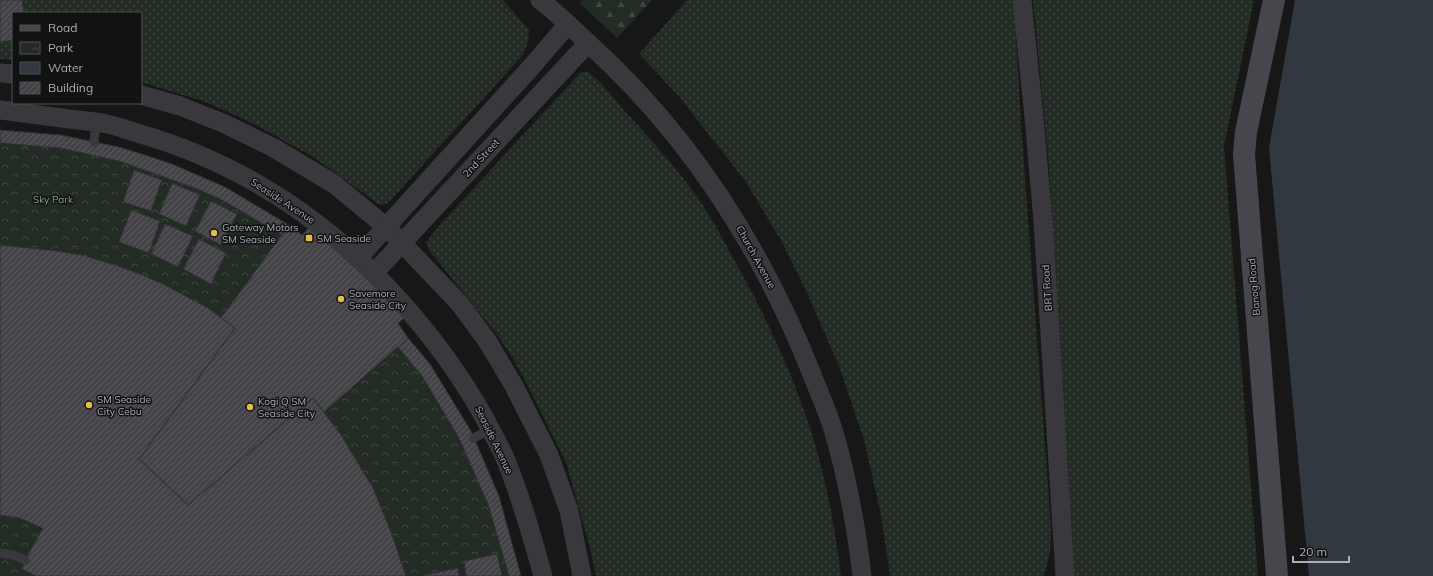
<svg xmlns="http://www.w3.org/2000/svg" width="1433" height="576" viewBox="0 0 1433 576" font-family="Mulish,sans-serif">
  <defs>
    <pattern id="grass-dots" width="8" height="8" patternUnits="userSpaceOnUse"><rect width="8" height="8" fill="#232b25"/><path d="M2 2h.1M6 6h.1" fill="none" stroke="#404742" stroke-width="1.8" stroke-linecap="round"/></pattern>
    <pattern id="forest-firs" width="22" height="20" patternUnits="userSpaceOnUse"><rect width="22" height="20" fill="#232b25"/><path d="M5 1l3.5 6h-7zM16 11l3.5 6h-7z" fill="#404742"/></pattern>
    <pattern id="park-crowns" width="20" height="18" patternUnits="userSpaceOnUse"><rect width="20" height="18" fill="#232b25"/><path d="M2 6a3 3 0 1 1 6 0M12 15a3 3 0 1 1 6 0" fill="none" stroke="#404742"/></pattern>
    <pattern id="building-hatch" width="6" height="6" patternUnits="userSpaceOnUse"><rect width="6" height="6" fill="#444448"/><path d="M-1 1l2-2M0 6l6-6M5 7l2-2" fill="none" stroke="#5c5c60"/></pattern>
  </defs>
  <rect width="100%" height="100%" fill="#171718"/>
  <g fill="url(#grass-dots)">
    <path d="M0,0H503L529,30C529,40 527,47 522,56L388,203L386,204L380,205L315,158L256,125L206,102L141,82V13H13V60L0,59Z"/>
    <path d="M687,0H1013L1015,20L1022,137L1051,527L1050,553L1044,576H890L881,515L864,440L839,366L809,297L782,242L746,182L677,94L639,54Z"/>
    <path d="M1033,0H1254L1224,146L1258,576H1073L1049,167Z"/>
    <path d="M581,72H588C604,83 616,102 629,116C653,141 675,167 696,195C709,214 720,234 731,254C763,311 791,369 811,431C826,478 835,527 841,576H596L590,548L566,462L526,382L511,355L495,332L429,250L426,243L436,229Z"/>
  </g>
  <path fill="url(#forest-firs)" d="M582,0H652L617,38L580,3Z"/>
  <g fill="url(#park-crowns)">
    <path d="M0,143L60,148L119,161L195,188L222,200L282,235L221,318L208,308L82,255L49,250L0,245Z"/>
    <path d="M398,347L422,376L458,436L488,504L509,576H406L391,532L373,488L341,435L324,412Z"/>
    <path d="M0,515L19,518L43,528L25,560L22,569L36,576H0Z"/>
  </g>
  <path fill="#313840" d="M1295,0H1433V576H1309L1269,148Z"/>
  <g fill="url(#building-hatch)" stroke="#313134">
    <path d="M0,0H22L24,13H13V40L0,42Z"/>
    <path d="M0,130L61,135L119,147L145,155L172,164L225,187L289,225L282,235L222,200L195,188L119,161L60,148L0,143Z"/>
    <path d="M134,170L162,180L151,211L123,202Z"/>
    <path d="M172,183L200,195L186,226L159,214Z"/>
    <path d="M211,201L237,214L221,245L195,231Z"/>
    <path d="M131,210L160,221L149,253L119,242Z"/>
    <path d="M165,224L193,236L178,267L151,254Z"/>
    <path d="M312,224L409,314L398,323L408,338L324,412L313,398L188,505L139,459L235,328L221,318L289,225L302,235Z"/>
    <path d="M199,239L226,253L211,284L183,269Z"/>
    <path d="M0,245L49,250L82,255L115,265L143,275L165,285L208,308L235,328L139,459L188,505L313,398L341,435L373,488L391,532L406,576H36L22,569L25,560L43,528L19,518L0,515Z"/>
    <path d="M408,338L430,364L471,431L499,496L521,576H509L488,504L458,436L422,376L398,347Z"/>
    <path d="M497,554L502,576H466L464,561Z"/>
    <path d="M458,568L459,576H425V575Z"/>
  </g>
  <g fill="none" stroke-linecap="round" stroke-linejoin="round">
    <g stroke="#38383d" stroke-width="9">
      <path d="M94,142L96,122"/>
      <path d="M474,438L490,429"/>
      <path d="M0,553L13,555L25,560"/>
    </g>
    <g stroke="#38383d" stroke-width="19">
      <path d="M540,0C557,13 572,28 588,43C688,133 761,247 811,372C818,390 826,408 832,426C847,475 856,525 862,576"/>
      <path d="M1022,0L1034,117L1043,221L1065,576"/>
      <path d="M0,73L13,74"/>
      <path d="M141,95L180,106L225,124L274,148L334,184L385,226L402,243L460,304L488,342L514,386L549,455L569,511L582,576"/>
      <path d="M0,110C23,113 46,116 69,119C82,121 95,121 107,124C117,126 127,130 137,133C243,163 330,222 403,304C434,339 461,376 484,417C491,431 499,444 505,458C521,497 532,536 543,576"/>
      <path d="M358,258L533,65L568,24"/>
      <path d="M374,273L588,43"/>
    </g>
    <path stroke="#46474d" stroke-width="22" d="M1274,0L1246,132L1244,154L1277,576"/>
  </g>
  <g fill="#e3be44" stroke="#121213" stroke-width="1.5">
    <circle cx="214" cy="233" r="4"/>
    <rect x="305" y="234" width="8" height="8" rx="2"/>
    <circle cx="341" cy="299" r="4"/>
    <circle cx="89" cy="405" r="4"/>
    <circle cx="250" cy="407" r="4"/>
  </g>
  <g text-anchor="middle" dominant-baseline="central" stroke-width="3" stroke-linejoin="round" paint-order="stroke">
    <g font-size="10" fill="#aaadb7" stroke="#121213">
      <text transform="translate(481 158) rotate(-47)">2nd Street</text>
      <text transform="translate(283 201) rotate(33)">Seaside Avenue</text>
      <text transform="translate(756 257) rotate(61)">Church Avenue</text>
      <text transform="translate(1254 287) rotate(-95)">Banog Road</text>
      <text transform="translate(1047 288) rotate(-94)">BRT Road</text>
      <text transform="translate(494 440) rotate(64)">Seaside Avenue</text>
    </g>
    <g font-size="10" fill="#83a188" stroke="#121213">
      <text x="53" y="199">Sky Park</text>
    </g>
    <g font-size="10" fill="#aaadb7" stroke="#121213" text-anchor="start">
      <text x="222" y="227">Gateway Motors<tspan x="222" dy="12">SM Seaside</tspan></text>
      <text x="317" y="238">SM Seaside</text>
      <text x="349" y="293">Savemore<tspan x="349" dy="12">Seaside City</tspan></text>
      <text x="97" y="399">SM Seaside<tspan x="97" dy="12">City Cebu</tspan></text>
      <text x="258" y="401">Kogi Q SM<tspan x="258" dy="12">Seaside City</tspan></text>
    </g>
  </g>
  <rect x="12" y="12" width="130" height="92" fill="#121213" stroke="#4f5055"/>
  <rect x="20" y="25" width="20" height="6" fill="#46474d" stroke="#4f5055"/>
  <text x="48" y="32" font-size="12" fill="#aaadb7">Road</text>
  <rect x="20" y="42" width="20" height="12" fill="url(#park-crowns)" stroke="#4f5055"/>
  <text x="48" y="52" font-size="12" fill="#aaadb7">Park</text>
  <rect x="20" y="62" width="20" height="12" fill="#313840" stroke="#4f5055"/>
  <text x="48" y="72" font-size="12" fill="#aaadb7">Water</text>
  <rect x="20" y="82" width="20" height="12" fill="url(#building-hatch)" stroke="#4f5055"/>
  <text x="48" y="92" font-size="12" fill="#aaadb7">Building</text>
  <path d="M1293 556v6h56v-6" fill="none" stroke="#aaadb7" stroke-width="2"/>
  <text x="1299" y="556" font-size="12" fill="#aaadb7" stroke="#121213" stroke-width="3" paint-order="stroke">20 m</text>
</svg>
